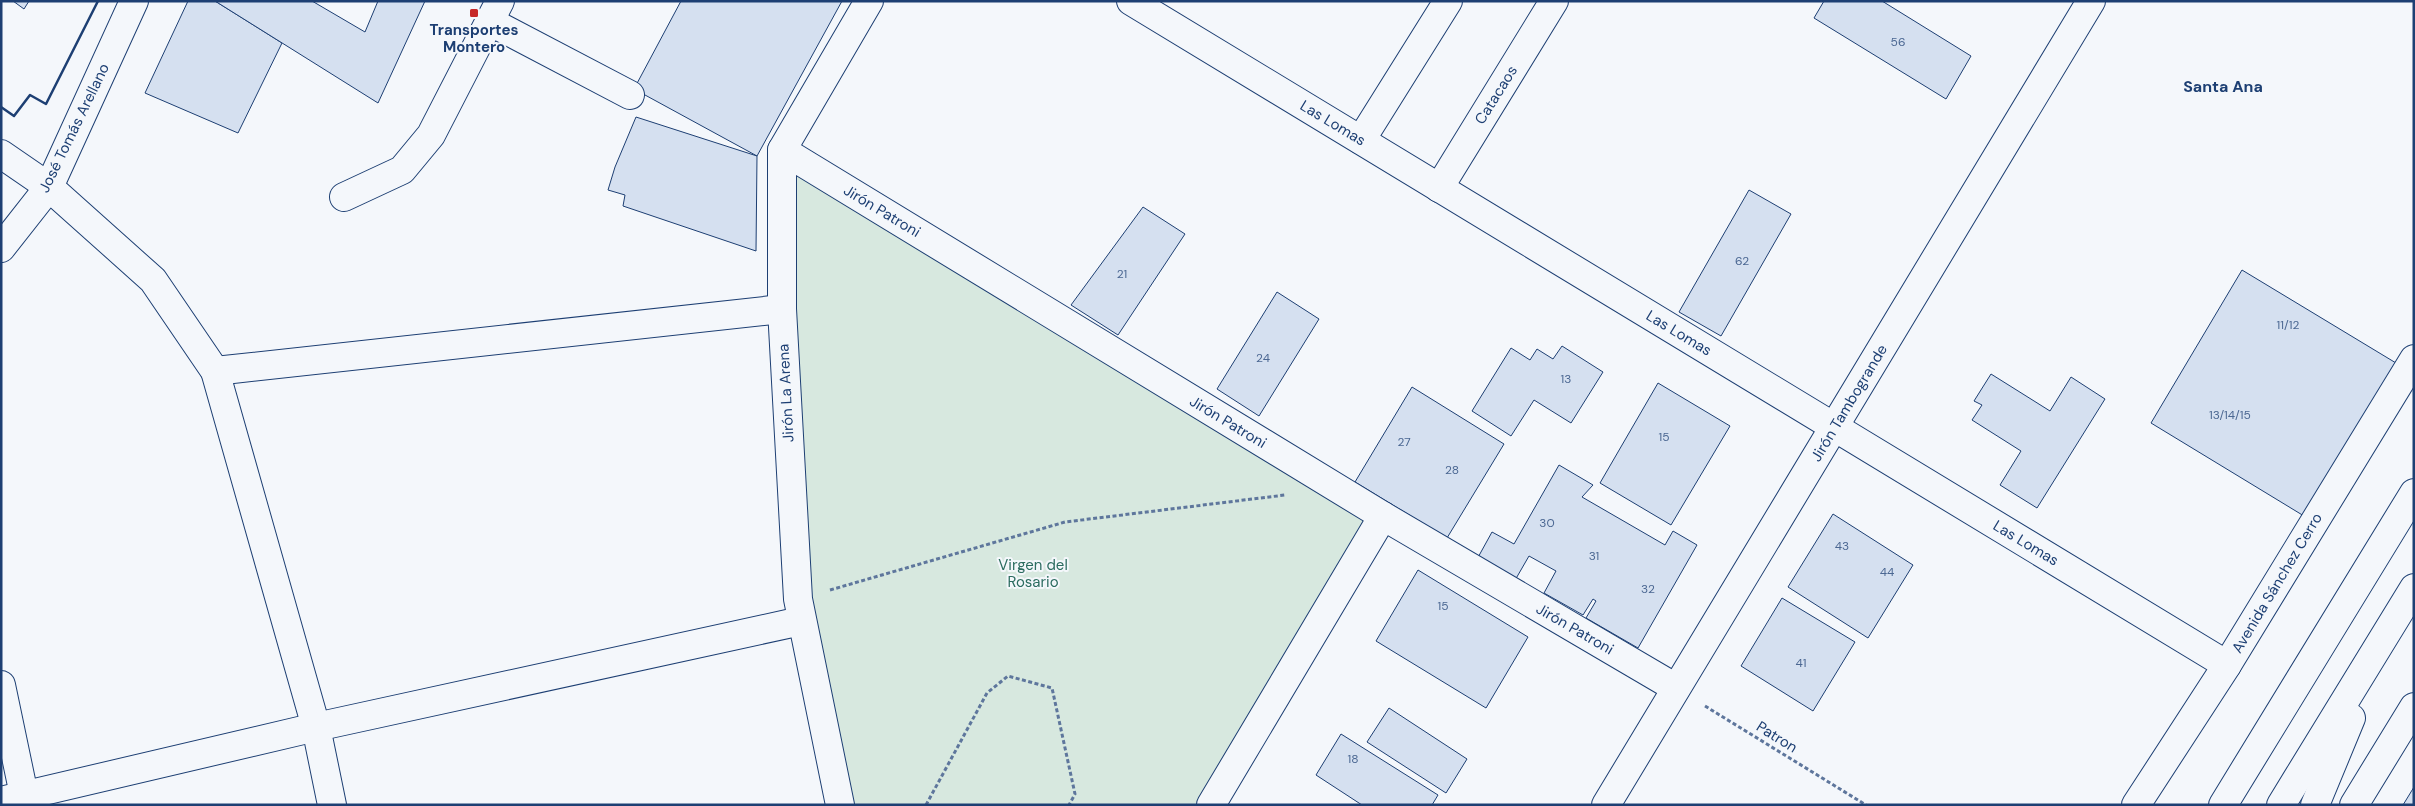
<svg xmlns="http://www.w3.org/2000/svg" width="2415" height="806" viewBox="0 0 2415 806" font-family="'DM Sans',sans-serif">
  <rect width="100%" height="100%" fill="#f4f7fb"/>
  <path fill="#d7e8df" stroke="#687fa3" d="M782,150L1383,516L1211,805H840L801,621Z"/>
  <g fill="#d5e0f0" stroke="#1d3f73">
    <path d="M13,1H29L24,9Z"/>
    <path d="M188,1H215L282,43L238,133L145,93Z"/>
    <path d="M215,1H312L365,32L378,1H425L378,103Z"/>
    <path d="M681,1H842L757,156L634,89Z"/>
    <path d="M1824,1H1882L1971,56L1946,99L1814,18Z"/>
    <path d="M636,117L757,156L756,251L623,206L625,195L608,190L615,167Z"/>
    <path d="M1749,190L1791,214L1721,336L1679,312Z"/>
    <path d="M1143,207L1185,234L1118,335L1071,305Z"/>
    <path d="M2242,270L2396,363L2304,516L2151,423Z"/>
    <path d="M1277,292L1319,319L1259,416L1217,389Z"/>
    <path d="M1562,346L1603,372L1571,423L1534,400L1511,436L1472,411L1511,348L1530,360L1537,349L1553,359Z"/>
    <path d="M1991,374L2050,411L2071,377L2105,399L2037,508L2000,485L2021,451L1972,420L1982,405L1974,401Z"/>
    <path d="M1658,383L1730,426L1671,525L1600,483Z"/>
    <path d="M1412,387L1504,444L1447,538L1355,482Z"/>
    <path d="M1559,465L1593,485L1582,497L1665,545L1673,531L1697,545L1638,648L1586,618L1596,601L1593,599L1583,615L1544,593L1556,571L1529,556L1514,582L1476,561L1492,532L1514,544Z"/>
    <path d="M1833,514L1913,565L1868,638L1788,587Z"/>
    <path d="M1418,570L1528,637L1486,708L1376,641Z"/>
    <path d="M1782,598L1855,642L1813,711L1741,666Z"/>
    <path d="M1389,708L1467,759L1446,793L1367,742Z"/>
    <path d="M1341,734L1438,795L1432,805H1362L1316,775Z"/>
    <path d="M2414,787V805H2403Z"/>
  </g>
  <g fill="none" stroke-linecap="round" stroke-linejoin="round">
    <g stroke="#1d3f73" stroke-width="30">
      <g id="minor">
        <path d="M1131,1L2227,665"/>
        <path d="M489,21L630,95"/>
        <path d="M1361,140L1448,1"/>
        <path d="M782,150L1383,516L1676,688"/>
        <path d="M1,154L49,187L153,280L215,371L316,727L332,805"/>
        <path d="M1439,188L1554,1"/>
        <path d="M344,197L402,170L431,135L500,1"/>
        <path d="M1,248L49,187L134,1"/>
        <path d="M215,371L782,309"/>
        <path d="M1,685L24,795"/>
        <path d="M1,801L316,727L801,621"/>
        <path d="M840,805L798,599L782,309V150L869,1"/>
        <path d="M1211,805L1383,516"/>
        <path d="M1606,805L2091,1"/>
      </g>
    </g>
    <g stroke="#1d3f73" stroke-width="30">
      <g id="major">
        <path d="M2136,805L2227,665L2414,359"/>
        <path d="M2223,805L2414,493"/>
        <path d="M2281,805L2414,588"/>
        <path d="M2315,805L2351,718"/>
        <path d="M2354,805L2414,707"/>
      </g>
    </g>
    <g stroke="#5e769c" stroke-width="3" stroke-dasharray="4 2.5" stroke-linecap="butt">
      <path d="M830,590L1065,522L1285,495"/>
      <path d="M1705,706L1866,805"/>
      <path d="M926,805L987,693L1008,676L1052,688L1075,794L1069,805"/>
    </g>
    <use href="#minor" stroke="#f4f7fb" stroke-width="28"/>
    <use href="#major" stroke="#f4f7fb" stroke-width="28"/>
    <path stroke="#1d3f73" stroke-width="2.5" d="M1,107L14,116L30,95L46,104L98,1"/>
  </g>
  <rect fill="#c62828" stroke="#f4f7fb" stroke-width="2" x="469" y="8" width="10" height="10" rx="2.5"/>
  <g text-anchor="middle" dominant-baseline="central" stroke-width="4" stroke-linejoin="round" paint-order="stroke">
    <g font-size="12" fill="#4b6792">
      <text x="1898" y="42">56</text>
      <text x="1742" y="261">62</text>
      <text x="1122" y="274">21</text>
      <text x="2288" y="325">11/12</text>
      <text x="1263" y="358">24</text>
      <text x="1566" y="379">13</text>
      <text x="2230" y="415">13/14/15</text>
      <text x="1664" y="437">15</text>
      <text x="1404" y="442">27</text>
      <text x="1452" y="470">28</text>
      <text x="1547" y="523">30</text>
      <text x="1842" y="546">43</text>
      <text x="1594" y="556">31</text>
      <text x="1887" y="572">44</text>
      <text x="1648" y="589">32</text>
      <text x="1443" y="606">15</text>
      <text x="1801" y="663">41</text>
      <text x="1353" y="759">18</text>
    </g>
    <g font-size="15" font-weight="bold" fill="#1d3f73" stroke="#f4f7fb">
      <text x="474" y="30">Transportes<tspan x="474" dy="17">Montero</tspan></text>
    </g>
    <g font-size="15" fill="#1d3f73" stroke="#f4f7fb">
      <text transform="translate(1496 95) rotate(-58)">Catacaos</text>
      <text transform="translate(1333 123) rotate(31)">Las Lomas</text>
      <text transform="translate(74 128) rotate(-64)">José Tomás Arellano</text>
      <text transform="translate(882 211) rotate(31)">Jirón Patroni</text>
      <text transform="translate(1679 333) rotate(31)">Las Lomas</text>
      <text transform="translate(786 393) rotate(-93)">Jirón La Arena</text>
      <text transform="translate(1849 403) rotate(-59)">Jirón Tambogrande</text>
      <text transform="translate(1228 422) rotate(31)">Jirón Patroni</text>
      <text transform="translate(2026 543) rotate(31)">Las Lomas</text>
      <text transform="translate(2277 583) rotate(-59)">Avenida Sánchez Cerro</text>
      <text transform="translate(1575 629) rotate(30)">Jirón Patroni</text>
      <text transform="translate(1777 737) rotate(32)">Patron</text>
    </g>
    <g font-size="15" fill="#2c6c60" stroke="#f4f7fb">
      <text x="1033" y="565">Virgen del<tspan x="1033" dy="17">Rosario</tspan></text>
    </g>
    <g font-size="16" font-weight="bold" fill="#1d3f73" stroke="#f4f7fb">
      <text x="2223" y="86">Santa Ana</text>
    </g>
  </g>
  <rect width="2415" height="806" fill="none" stroke="#1d3f73" stroke-width="5"/>
</svg>
